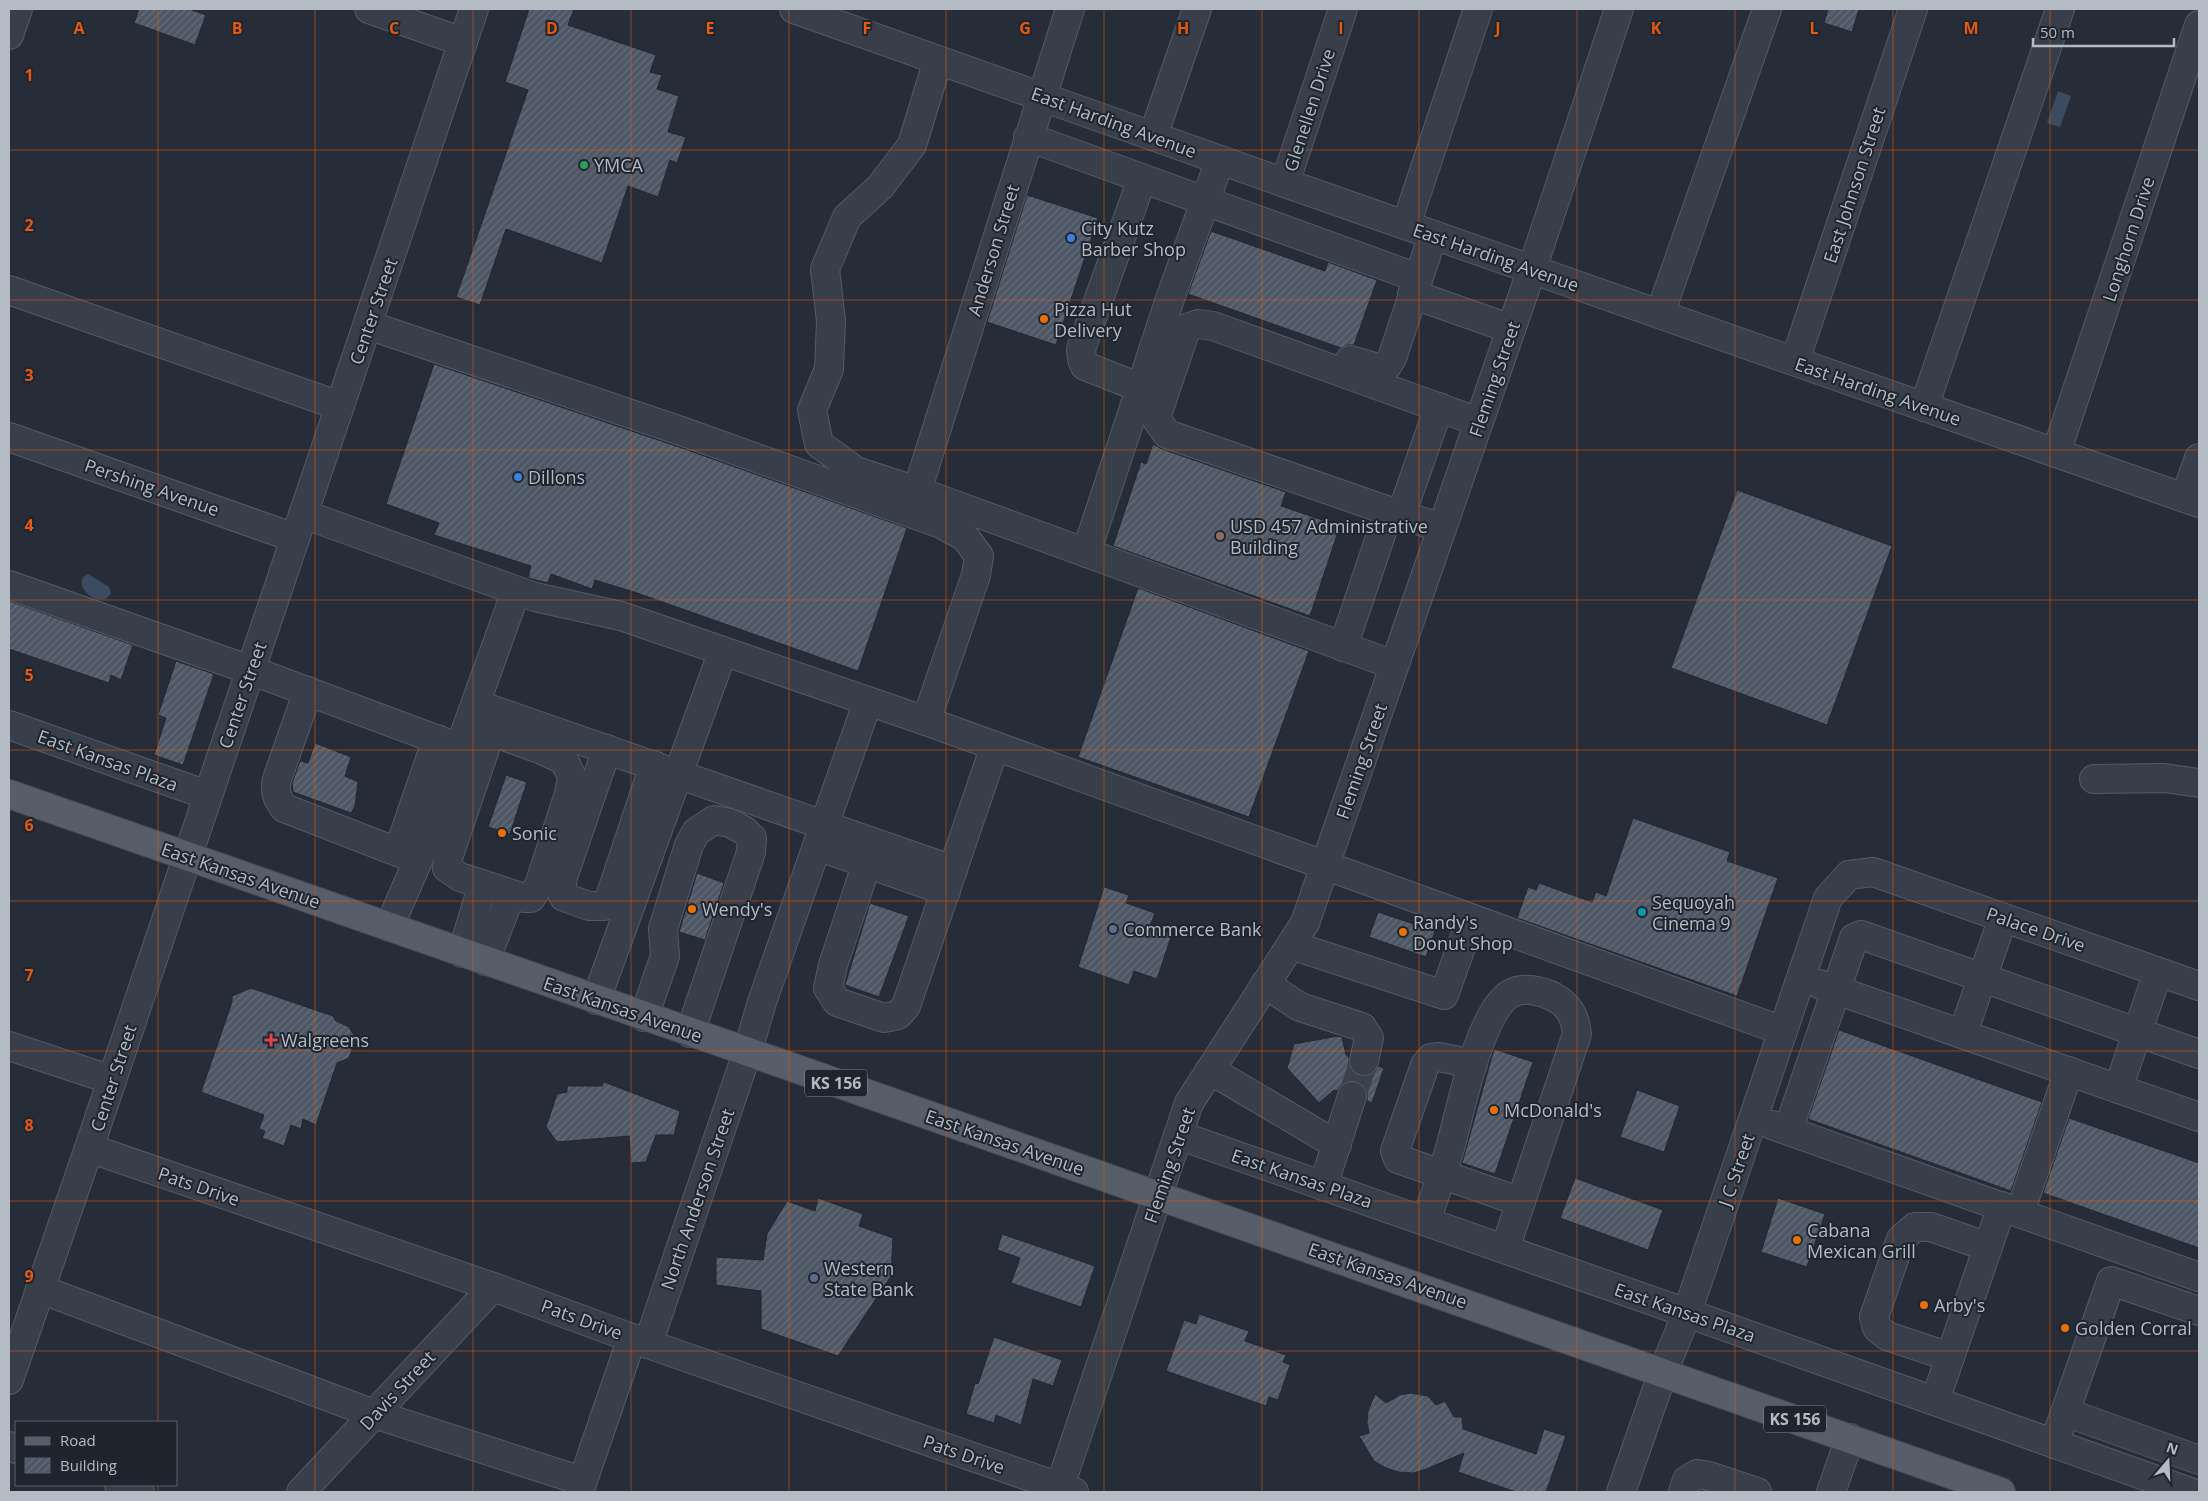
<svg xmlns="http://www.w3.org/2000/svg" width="2208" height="1501" viewBox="0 0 2208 1501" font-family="'Open Sans',sans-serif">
  <defs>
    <pattern id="building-hatch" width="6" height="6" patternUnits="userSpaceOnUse" patternTransform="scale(1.25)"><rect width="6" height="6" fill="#4e5765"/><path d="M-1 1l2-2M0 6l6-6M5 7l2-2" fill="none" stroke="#656d7a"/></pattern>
  </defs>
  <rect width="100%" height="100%" fill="#262d39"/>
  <g fill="#3d4b60">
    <path d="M2058,91L2071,96L2060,127L2047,123Z"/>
    <path d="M88,574L109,587L111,593C101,613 68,583 88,574Z"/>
  </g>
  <g fill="url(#building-hatch)" stroke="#202731">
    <path d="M139,9H189L206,15L195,45L134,23Z"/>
    <path d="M529,9H574L568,25L656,55L650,72L662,75L657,89L679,96L668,132L686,137L677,163L670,160L658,197L628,186L602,263L506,229L480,305L456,297L528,90L505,82Z"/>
    <path d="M1828,9H1859L1852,32L1824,23Z"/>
    <path d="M1027,195L1098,218L1056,345L987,322Z"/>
    <path d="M1211,231L1325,271L1328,262L1377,280L1354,345H1347L1341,348L1188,294Z"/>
    <path d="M434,364L679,447L907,528L858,671L637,593L595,580L592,589L551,574L548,583L528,578L531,566L434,535L439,523L386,504Z"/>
    <path d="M1153,444L1162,449L1286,492L1281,506L1340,526L1310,616L1113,546L1141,462L1146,464Z"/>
    <path d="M1737,490L1892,546L1827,725L1671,668Z"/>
    <path d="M1138,588L1309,651L1249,817L1078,757Z"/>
    <path d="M9,601L133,645L121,680L111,675L109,683L9,649Z"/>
    <path d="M176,661L214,674L183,765L154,755L166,718L158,715Z"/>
    <path d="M315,743L351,757L345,776L358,782L355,806L351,813L293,792L292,783L300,761L308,763Z"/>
    <path d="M506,775L527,782L510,834L488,827Z"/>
    <path d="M1633,818L1730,852L1727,861L1778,878L1737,996L1517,918L1528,887L1536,890L1539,883L1592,902L1596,892L1606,896Z"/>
    <path d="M697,873L724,883L705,940L679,932Z"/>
    <path d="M1104,887L1129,895L1126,903L1155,913L1150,926L1172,934L1157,979L1134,971L1129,985L1078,967Z"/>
    <path d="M870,903L909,916L879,997L845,985Z"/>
    <path d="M1378,912L1435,931L1426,957L1369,937Z"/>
    <path d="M251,988L333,1016L336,1021L349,1027L356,1039L349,1058L337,1063L316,1125L303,1119L301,1129L291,1125L284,1146L262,1138L265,1131L259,1129L264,1115L201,1092L232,1002V996Z"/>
    <path d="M1839,1030L2042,1102L2011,1191L1808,1119Z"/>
    <path d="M1338,1036L1342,1037L1346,1055L1349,1057V1065L1354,1073L1361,1076H1368L1375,1072L1378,1066L1384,1068L1372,1103L1367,1101V1092L1363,1085L1356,1081H1349L1342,1084L1337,1091L1334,1090L1319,1103L1287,1068L1294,1044Z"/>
    <path d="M1494,1049L1533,1062L1495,1174L1462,1163Z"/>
    <path d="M604,1082L680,1111L674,1135H656L646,1162L631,1163L629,1136L557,1142L546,1127L557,1094L567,1092V1086H602Z"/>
    <path d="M1637,1090L1680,1106L1664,1152L1620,1137Z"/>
    <path d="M2069,1118L2199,1163V1248L2043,1193Z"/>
    <path d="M1575,1178L1663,1210L1648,1250L1560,1218Z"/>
    <path d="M818,1198L863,1214L859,1226L893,1238L891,1276L838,1356L761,1329V1291L716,1285V1257L763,1260L767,1234L787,1201L815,1211Z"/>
    <path d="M1778,1198L1825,1214L1807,1267L1761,1252Z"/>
    <path d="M1002,1234L1095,1266L1081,1307L1011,1283L1020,1258L997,1250Z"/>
    <path d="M1199,1314L1249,1331L1245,1341L1286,1355L1283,1362L1290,1365L1278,1400L1269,1397L1266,1406L1166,1371L1184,1320L1196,1324Z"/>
    <path d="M994,1337L1062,1360L1053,1386L1033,1379L1021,1425L996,1415L994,1423L966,1414L975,1383L978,1384Z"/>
    <path d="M1410,1393L1428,1396L1436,1405L1445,1401L1454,1417H1462L1463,1429L1536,1454L1544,1429L1566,1436L1546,1492H1516L1458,1472L1464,1453L1424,1470L1413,1473L1398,1472L1386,1468L1374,1461L1359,1436L1369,1433L1367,1422L1368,1411L1375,1394L1386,1403L1400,1395Z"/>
  </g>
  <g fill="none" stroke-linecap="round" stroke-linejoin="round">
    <path stroke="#3b424e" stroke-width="28" stroke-dasharray="28 14" stroke-linecap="butt" d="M1352,1096L1364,1061"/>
    <g stroke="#545b65" stroke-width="30">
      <g id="minor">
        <path d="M369,9L463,42"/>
        <path d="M794,9L1285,183L2199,503"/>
        <path d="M9,35L18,9"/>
        <path d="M938,60L912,145L880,187L847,217L825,269L831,321L829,369L812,410L819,444L856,471L917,491L1394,665"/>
        <path d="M1153,136L1197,9"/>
        <path d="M1028,137L1418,278"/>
        <path d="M1285,183L1343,9"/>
        <path d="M1406,225L1478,9"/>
        <path d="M9,290L340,406"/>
        <path d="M1412,294L1511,329"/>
        <path d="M1660,314L1767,9"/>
        <path d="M368,325L684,432L941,524L965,537L979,556L976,575L926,721"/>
        <path d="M1350,360L1381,369L1387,366L1392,358L1433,235"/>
        <path d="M1795,361L1913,9"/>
        <path d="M1141,388L1085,366L1082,359L1081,349L1142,179"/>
        <path d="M1924,407L2060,9"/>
        <path d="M9,437L295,538"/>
        <path d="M2056,453L2199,25"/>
        <path d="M917,491L1070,9"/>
        <path d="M2185,498L2199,458"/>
        <path d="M303,514L535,597L621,616L926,721L1783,1031"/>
        <path d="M1401,515L1439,407"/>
        <path d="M1442,528L1389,511L1167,434L1157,420L1158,412L1184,335L1187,328L1198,324L1213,326L1479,422"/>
        <path d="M1086,553L1171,296L1220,160"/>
        <path d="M9,585L250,670L460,748"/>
        <path d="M1343,647L1389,511"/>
        <path d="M308,691L277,779C274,792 277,798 284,808L418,860"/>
        <path d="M476,704L953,870"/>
        <path d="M469,723L542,750L564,760L572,777L569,794L539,885L531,898H524L460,877L447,868L448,858L491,731"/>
        <path d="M9,725L207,795"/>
        <path d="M607,749L563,877L561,890L564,897L589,906H604L610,897L654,765"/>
        <path d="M2094,779L2164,778L2199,783"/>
        <path d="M817,846L946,891"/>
        <path d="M398,852L437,739"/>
        <path d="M867,863L833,965L828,988L837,1002L884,1018L898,1015L906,1006L995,746"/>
        <path d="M389,927L423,849L516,591"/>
        <path d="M1291,945L1444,995L1471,919"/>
        <path d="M462,953L483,884"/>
        <path d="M485,961L511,894"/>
        <path d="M1265,984L1300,1007L1362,1027L1369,1038L1364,1061"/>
        <path d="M1819,984L2199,1117"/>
        <path d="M596,1000L723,651"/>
        <path d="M644,1017L665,956L663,929L689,845L696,832L714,820L730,823L745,831L752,838L751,852L690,1033"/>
        <path d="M1963,1033L2003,918"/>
        <path d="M9,1046L112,1080"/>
        <path d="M1473,1064L1439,1057L1431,1058L1425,1065L1395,1151L1398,1159L1521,1202"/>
        <path d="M1210,1070L1337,1145"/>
        <path d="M2118,1089L2158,972"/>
        <path d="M1772,1125L2199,1277"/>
        <path d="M1788,1130L1854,938L1861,935L2199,1054"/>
        <path d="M1178,1135L1687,1313L2190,1492"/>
        <path d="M89,1148L493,1287L648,1344L1074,1492"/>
        <path d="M1323,1186L1352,1096"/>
        <path d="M2020,1212L2069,1071"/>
        <path d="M1426,1221C1434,1197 1443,1173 1450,1148C1460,1113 1479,1013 1510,994C1523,986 1542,991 1554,997C1570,1006 1575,1017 1577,1034L1505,1249"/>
        <path d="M40,1289L374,1414L582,1481"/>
        <path d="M648,1344L747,1053L762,1002L868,701"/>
        <path d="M1950,1357L1887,1336L1877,1328L1874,1317L1901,1239L1915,1227H1931L1988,1247"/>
        <path d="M9,1380L89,1148L474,9"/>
        <path d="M1935,1401L2002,1206"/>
        <path d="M2065,1412L2199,1460"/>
        <path d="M2054,1444L2111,1281L2199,1311"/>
        <path d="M9,1446L16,1449"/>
        <path d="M119,1485L140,1492"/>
        <path d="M301,1492L493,1287"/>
        <path d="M579,1492L632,1338"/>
        <path d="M1058,1492L1189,1103L1305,923L1532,269L1619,9"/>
        <path d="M1621,1492L1663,1372L1687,1313L1828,898L1849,875L1873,872L2199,986"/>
        <path d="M1683,1492L1687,1480L1697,1474L1709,1476L1757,1492"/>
        <path d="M1831,1492L1850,1438"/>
      </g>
    </g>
    <g stroke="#424953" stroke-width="30">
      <path id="major" d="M9,794C673,1027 1338,1255 2001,1492"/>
    </g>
    <use href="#minor" stroke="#393f4a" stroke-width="28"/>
    <use href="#major" stroke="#575e6a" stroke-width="28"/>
  </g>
  <path fill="none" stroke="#e8590c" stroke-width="1" stroke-opacity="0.55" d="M158,9V1422M315,9V1492M473,9V1492M631,9V1492M789,9V1492M946,9V1492M1104,9V1492M1262,9V1492M1419,9V1492M1577,9V1492M1735,9V1492M1893,9V1492M2050,9V1492M9,150H2199M9,300H2199M9,450H2199M9,600H2199M9,750H2199M9,901H2199M9,1051H2199M9,1201H2199M9,1351H2199M158,1485V1492"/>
  <circle fill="#2e9e5b" stroke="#1e252f" stroke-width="2" cx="584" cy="165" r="5"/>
  <g fill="#3f7fe0" stroke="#1e252f" stroke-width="2">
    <circle cx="1071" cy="238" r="5"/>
    <circle cx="518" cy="477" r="5"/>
  </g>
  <g fill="#e8710a" stroke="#1e252f" stroke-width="2">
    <circle cx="1044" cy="319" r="5"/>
    <circle cx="502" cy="833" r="5"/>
    <circle cx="692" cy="909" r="5"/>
    <circle cx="1403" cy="932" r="5"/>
    <circle cx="1494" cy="1110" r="5"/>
    <circle cx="1797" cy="1240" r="5"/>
    <circle cx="1924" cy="1305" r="5"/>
    <circle cx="2065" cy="1328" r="5"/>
  </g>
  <circle fill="#8d6e63" stroke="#1e252f" stroke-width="2" cx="1220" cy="536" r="5"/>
  <circle fill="#0f9aa8" stroke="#1e252f" stroke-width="2" cx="1642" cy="912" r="5"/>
  <g fill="#5c6f8a" stroke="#1e252f" stroke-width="2">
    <circle cx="1113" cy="929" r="5"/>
    <circle cx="814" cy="1278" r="5"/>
  </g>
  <path fill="#e0444e" stroke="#1e252f" stroke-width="2" d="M268.5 1032.5h5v5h5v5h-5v5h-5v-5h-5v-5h5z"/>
  <g text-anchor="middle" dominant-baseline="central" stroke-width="4" stroke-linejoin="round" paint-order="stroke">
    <g fill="#1e252f" stroke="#888e98" stroke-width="1">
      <rect x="805" y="1069.5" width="62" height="27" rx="4"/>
      <rect x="1764" y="1405.5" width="62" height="27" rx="4"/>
    </g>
    <g font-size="16" font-weight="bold" fill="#b5bbc5">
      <text x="836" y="1083">KS 156</text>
      <text x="1795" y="1419">KS 156</text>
    </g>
    <g font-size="18" fill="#b5bbc5" stroke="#1e252f">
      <text transform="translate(1309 110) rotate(-72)">Glenellen Drive</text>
      <text transform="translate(1114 122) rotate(20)">East Harding Avenue</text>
      <text transform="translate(1854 185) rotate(-72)">East Johnson Street</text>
      <text transform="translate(2128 239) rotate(-72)">Longhorn Drive</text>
      <text transform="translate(993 250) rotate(-73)">Anderson Street</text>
      <text transform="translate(1496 257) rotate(19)">East Harding Avenue</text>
      <text transform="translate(373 311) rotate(-71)">Center Street</text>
      <text transform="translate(1494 379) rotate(-71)">Fleming Street</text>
      <text transform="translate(1878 391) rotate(19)">East Harding Avenue</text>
      <text transform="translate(152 487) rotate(19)">Pershing Avenue</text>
      <text transform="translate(242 695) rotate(-71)">Center Street</text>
      <text transform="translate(108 760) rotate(20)">East Kansas Plaza</text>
      <text transform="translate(1361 761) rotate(-71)">Fleming Street</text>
      <text transform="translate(241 875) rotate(19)">East Kansas Avenue</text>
      <text transform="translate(2036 929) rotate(19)">Palace Drive</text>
      <text transform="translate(623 1009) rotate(19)">East Kansas Avenue</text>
      <text transform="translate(113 1078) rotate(-72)">Center Street</text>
      <text transform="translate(1005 1142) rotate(19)">East Kansas Avenue</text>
      <text transform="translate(1169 1165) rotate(-71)">Fleming Street</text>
      <text transform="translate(1736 1170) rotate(-71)">J C Street</text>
      <text transform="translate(1302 1178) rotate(19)">East Kansas Plaza</text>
      <text transform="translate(199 1186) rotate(19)">Pats Drive</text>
      <text transform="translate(697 1199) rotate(-71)">North Anderson Street</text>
      <text transform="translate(1388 1275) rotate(19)">East Kansas Avenue</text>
      <text transform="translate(1685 1312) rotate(19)">East Kansas Plaza</text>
      <text transform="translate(582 1319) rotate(20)">Pats Drive</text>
      <text transform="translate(397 1390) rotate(-47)">Davis Street</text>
      <text transform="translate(964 1454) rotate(19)">Pats Drive</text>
    </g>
    <g font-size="18" fill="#b5bbc5" stroke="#1e252f" text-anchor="start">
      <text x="594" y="165">YMCA</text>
      <text x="1081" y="228">City Kutz<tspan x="1081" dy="21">Barber Shop</tspan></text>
      <text x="1054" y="309">Pizza Hut<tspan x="1054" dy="21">Delivery</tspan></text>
      <text x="528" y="477">Dillons</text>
      <text x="1230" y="526">USD 457 Administrative<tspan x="1230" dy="21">Building</tspan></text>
      <text x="512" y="833">Sonic</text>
      <text x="1652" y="902">Sequoyah<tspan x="1652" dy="21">Cinema 9</tspan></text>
      <text x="702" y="909">Wendy's</text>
      <text x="1413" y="922">Randy's<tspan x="1413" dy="21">Donut Shop</tspan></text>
      <text x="1123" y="929">Commerce Bank</text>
      <text x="281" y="1040">Walgreens</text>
      <text x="1504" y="1110">McDonald's</text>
      <text x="1807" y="1230">Cabana<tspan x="1807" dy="21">Mexican Grill</tspan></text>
      <text x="824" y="1268">Western<tspan x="824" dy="21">State Bank</tspan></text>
      <text x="1934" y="1305">Arby's</text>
      <text x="2075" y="1328">Golden Corral</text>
    </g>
  </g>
  <g font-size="16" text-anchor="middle" font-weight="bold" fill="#e8590c" stroke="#1e252f" stroke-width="4" stroke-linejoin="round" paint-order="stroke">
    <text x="79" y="34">A</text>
    <text x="237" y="34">B</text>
    <text x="394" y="34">C</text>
    <text x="552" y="34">D</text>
    <text x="710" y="34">E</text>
    <text x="867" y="34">F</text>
    <text x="1025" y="34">G</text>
    <text x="1183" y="34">H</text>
    <text x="1341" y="34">I</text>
    <text x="1498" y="34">J</text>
    <text x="1656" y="34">K</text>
    <text x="1814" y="34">L</text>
    <text x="1971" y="34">M</text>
    <text x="29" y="81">1</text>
    <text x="29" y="231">2</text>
    <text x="29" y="381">3</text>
    <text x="29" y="531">4</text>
    <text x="29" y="681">5</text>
    <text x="29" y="831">6</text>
    <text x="29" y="981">7</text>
    <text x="29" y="1131">8</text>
    <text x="29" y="1282">9</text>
  </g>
  <rect width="2208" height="1501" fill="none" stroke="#b5bbc5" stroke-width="20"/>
  <rect x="15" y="1421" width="162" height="65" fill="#1e252f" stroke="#5a616b"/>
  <rect x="25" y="1437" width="25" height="8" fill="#575e6a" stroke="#5a616b"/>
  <text x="60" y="1446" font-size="15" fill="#b5bbc5">Road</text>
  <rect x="25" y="1458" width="25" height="15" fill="url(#building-hatch)" stroke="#5a616b"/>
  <text x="60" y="1471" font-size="15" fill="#b5bbc5">Building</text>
  <g transform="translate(2168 1461) rotate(19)" stroke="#1e252f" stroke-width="4" paint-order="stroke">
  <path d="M0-4L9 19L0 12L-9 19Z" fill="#b5bbc5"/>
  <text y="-8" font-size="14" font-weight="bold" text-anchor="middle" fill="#b5bbc5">N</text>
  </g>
  <path d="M2033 38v8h141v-8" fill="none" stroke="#b5bbc5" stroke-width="2.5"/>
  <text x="2040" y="38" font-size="15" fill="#b5bbc5" stroke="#1e252f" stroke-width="4" paint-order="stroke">50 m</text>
</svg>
